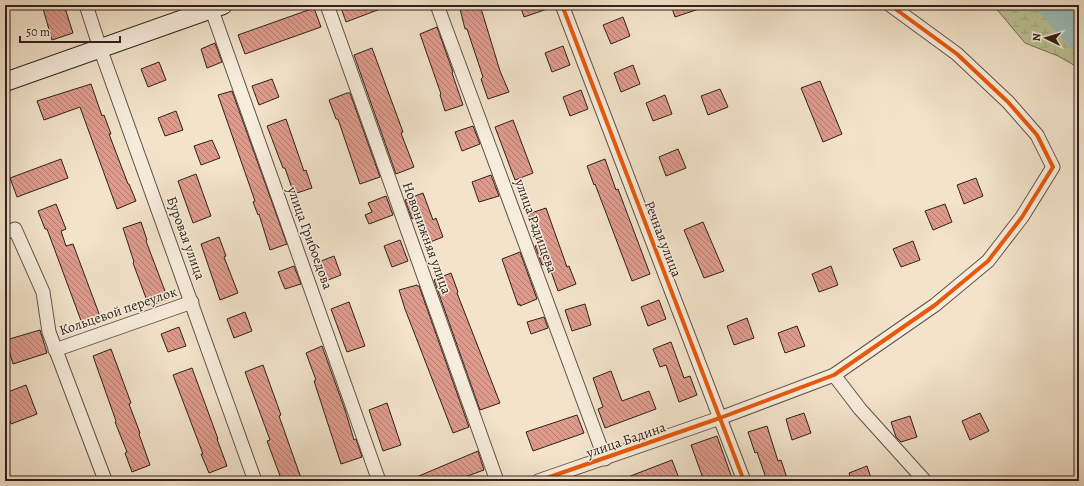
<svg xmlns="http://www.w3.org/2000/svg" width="1084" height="486" viewBox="0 0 1084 486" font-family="Alegreya,serif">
  <defs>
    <pattern id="wetland-marsh" width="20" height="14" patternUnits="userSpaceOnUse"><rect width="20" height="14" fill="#bcc396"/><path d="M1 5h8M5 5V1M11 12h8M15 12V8" fill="none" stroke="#a2a781"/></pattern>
    <pattern id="building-back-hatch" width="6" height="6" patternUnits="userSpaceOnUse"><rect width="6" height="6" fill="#de9b8c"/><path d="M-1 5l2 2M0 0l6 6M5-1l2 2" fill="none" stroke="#b47e72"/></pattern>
  </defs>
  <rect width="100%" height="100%" fill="#f2e3ca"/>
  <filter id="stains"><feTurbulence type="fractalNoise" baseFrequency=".005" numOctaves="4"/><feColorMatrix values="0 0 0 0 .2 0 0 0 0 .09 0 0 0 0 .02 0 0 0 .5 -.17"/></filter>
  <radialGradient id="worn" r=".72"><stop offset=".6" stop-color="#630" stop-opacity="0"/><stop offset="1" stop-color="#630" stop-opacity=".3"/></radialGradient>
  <path fill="url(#wetland-marsh)" stroke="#767259" d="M993,5H1079V68L1058,56L1025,43Z"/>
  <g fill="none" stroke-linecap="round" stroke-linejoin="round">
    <path stroke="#9bbeb9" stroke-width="24" d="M1049,5L1079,39"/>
  </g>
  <g fill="url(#building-back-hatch)" stroke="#30211c">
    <path d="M42,5H64L73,33L52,40Z"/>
    <path d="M340,5H388V6L346,22Z"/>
    <path d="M473,5H480L500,71L509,92L488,99L481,79L483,77L467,29H465L460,9Z"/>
    <path d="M520,5H553V7L524,17Z"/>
    <path d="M671,5H704L705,7L675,17Z"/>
    <path d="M314,8L321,27L245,54L238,35Z"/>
    <path d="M623,17L630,36L611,44L603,25Z"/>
    <path d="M437,27L453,72L452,73L463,105L445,111L440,95L441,94L420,34Z"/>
    <path d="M215,43L222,62L207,68L201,49Z"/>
    <path d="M563,46L570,65L552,72L545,53Z"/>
    <path d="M372,48L403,132L401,133L414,167L396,174L354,55Z"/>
    <path d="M159,62L166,80L148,87L141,69Z"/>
    <path d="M633,65L640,84L621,92L614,73Z"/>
    <path d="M272,79L279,97L259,105L252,86Z"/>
    <path d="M820,81L842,134L823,142L801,88Z"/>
    <path d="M91,84L102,116L104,115L111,134H109L128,184H129L136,201L117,209L80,107L44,120L37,101Z"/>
    <path d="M720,89L728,107L708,115L701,96Z"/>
    <path d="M581,90L588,109L570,116L563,97Z"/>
    <path d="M232,91L287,244L270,250L259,214L258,215L253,202L255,201L218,95Z"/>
    <path d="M347,93H350L380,177L360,184L338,119H336L329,100Z"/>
    <path d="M665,95L672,114L653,121L646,103Z"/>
    <path d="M176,111L183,130L165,136L158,118Z"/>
    <path d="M286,119L304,171L306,170L312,188L294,194L285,168H283L267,126Z"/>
    <path d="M513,120L533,173L515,180L495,127Z"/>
    <path d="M473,126L480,144L462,151L455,132Z"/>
    <path d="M212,140L220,158L201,165L194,146Z"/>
    <path d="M678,149L686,168L666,176L659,157Z"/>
    <path d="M61,159L68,178L17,197L10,178Z"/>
    <path d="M605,159L616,190L618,189L650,274L632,281L595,184L594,185L587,166Z"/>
    <path d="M196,174L211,216L193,223L178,181Z"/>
    <path d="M491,175L499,196L479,202L472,182Z"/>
    <path d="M976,178L983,196L964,204L957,185Z"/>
    <path d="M423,193L433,220L436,218L443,237L425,244L415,217L412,219L405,200Z"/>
    <path d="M386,196L393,215L369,224L365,215L372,212L368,203Z"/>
    <path d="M56,204L66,229L61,231L66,246L73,244L101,319L83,326L47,229H45L38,211Z"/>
    <path d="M945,204L952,222L933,230L925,211Z"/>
    <path d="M546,208L567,267L569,266L576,284L558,291L548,263L542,265L535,246L539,245L528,214Z"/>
    <path d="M141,222L147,240L146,241L168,299L149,306L133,263L134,262L123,228Z"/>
    <path d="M703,222L724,271L704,278L684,230Z"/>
    <path d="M219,237L226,256L224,257L238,293L220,300L201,244Z"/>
    <path d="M400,240L408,261L392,267L384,246Z"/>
    <path d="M913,241L920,260L901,267L893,249Z"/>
    <path d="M520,252L537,299L520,306V304L518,305L502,259Z"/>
    <path d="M334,256L341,275L323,282L316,263Z"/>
    <path d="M294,266L301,284L285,289L278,272Z"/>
    <path d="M831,266L838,285L819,292L812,274Z"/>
    <path d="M451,273L458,292L457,293L500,403L480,410L434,280Z"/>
    <path d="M417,285V286H419L469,427L453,433L405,309L399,290Z"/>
    <path d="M659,300L666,319L648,326L641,307Z"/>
    <path d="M349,302L365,346L347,352L331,309Z"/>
    <path d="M585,304L591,325L572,331L565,310Z"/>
    <path d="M245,312L252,331L234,338L227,319Z"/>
    <path d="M544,317L548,328L531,334L527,322Z"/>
    <path d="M747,318L754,338L734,345L727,326Z"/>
    <path d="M797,326L805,346L785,353L778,333Z"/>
    <path d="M179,327L186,346L168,352L161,334Z"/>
    <path d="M40,330L47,353L13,364L6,340Z"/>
    <path d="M671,342L684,378L690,376L697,395L679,402L666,365L660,367L653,349Z"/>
    <path d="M322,346L345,410L354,440L356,439L362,457L341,464L314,381L316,380L306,353Z"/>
    <path d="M111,349L131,403L129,404L140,433L139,434L150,465L132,472L125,453L127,452L115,422L116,421L93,356Z"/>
    <path d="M263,365L281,415L279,416L301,478L293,481H282L267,441L270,440L245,372Z"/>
    <path d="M192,368L218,439H217L227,466L209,473L201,454H203L173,375Z"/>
    <path d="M611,371L622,401L649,391L656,409L605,428L598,409L603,407L593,378Z"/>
    <path d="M26,385L37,414L11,424L5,407V393Z"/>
    <path d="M387,403L401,445L383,451L369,410Z"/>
    <path d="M804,413L811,433L792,440L786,419Z"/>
    <path d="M980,413L989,431L970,440L962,421Z"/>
    <path d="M577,415L584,433L533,451L526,432Z"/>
    <path d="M910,416L917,437L901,442L896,437L891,422Z"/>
    <path d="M767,426L778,461L781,460L788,481H767L757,452L755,453L748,432Z"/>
    <path d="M717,436L733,481H704L691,445Z"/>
    <path d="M478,451L484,470L454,481H407Z"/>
    <path d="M672,460L680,481H620V480Z"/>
    <path d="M867,466L872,481H851L849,473Z"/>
  </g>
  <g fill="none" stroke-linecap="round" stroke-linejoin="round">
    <g stroke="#605248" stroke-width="15">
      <g id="minor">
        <path d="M86,5L100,48L255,481"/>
        <path d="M210,5L379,481"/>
        <path d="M327,5L497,481"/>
        <path d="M437,5L605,459"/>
        <path d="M562,5L744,481"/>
        <path d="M5,233L15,229L43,292L49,332L105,480L103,481"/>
        <path d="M55,350L192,302"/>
        <path d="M834,375L860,409L925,481"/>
        <path d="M538,481L720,418L834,375L935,305L988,261L1022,217L1053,167L1037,135L1008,102L957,54L890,5"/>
      </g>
    </g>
    <g stroke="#30211c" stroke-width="20">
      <path id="secondary" d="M5,82L223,5"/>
    </g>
    <use href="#minor" stroke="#f7eddd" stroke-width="13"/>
    <use href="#secondary" stroke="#f7eddd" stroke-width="18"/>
    <g stroke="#f7eddd" stroke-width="6">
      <g id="cycleway">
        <path d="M562,5L744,481"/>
        <path d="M538,481L720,418L834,375L935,305L988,261L1022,217L1053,167L1037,135L1008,102L957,54L890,5"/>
      </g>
    </g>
    <use href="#cycleway" stroke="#e8590c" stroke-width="4"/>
  </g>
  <g text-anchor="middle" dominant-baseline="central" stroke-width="3" stroke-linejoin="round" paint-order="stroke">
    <g font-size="14" fill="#30211c" stroke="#f7eddd">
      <text transform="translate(536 226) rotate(70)">улица Радищева</text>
      <text transform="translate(186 238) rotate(70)">Буровая улица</text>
      <text transform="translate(310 238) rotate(70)">улица Грибоедова</text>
      <text transform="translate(427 238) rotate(70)">Новонижняя улица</text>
      <text transform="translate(663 239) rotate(69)">Речная улица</text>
      <text transform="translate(118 311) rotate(-19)">Кольцевой переулок</text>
      <text transform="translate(626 440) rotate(-19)">улица Бадина</text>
    </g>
  </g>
  <rect width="1084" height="486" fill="none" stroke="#f2e3ca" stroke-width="20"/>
  <rect x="6" y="6" width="1072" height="474" fill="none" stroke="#30211c" stroke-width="2"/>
  <rect x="10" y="10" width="1064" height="466" fill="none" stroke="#30211c"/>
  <g transform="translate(1046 38) rotate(275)" stroke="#f7eddd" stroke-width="3" paint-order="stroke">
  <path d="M0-3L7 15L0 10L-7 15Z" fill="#30211c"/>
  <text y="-6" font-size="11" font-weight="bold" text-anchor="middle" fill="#30211c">N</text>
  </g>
  <path d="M20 36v6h100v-6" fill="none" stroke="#30211c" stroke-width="2"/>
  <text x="26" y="36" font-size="12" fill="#30211c" stroke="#f7eddd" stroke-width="3" paint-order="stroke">50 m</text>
  <rect width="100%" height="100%" filter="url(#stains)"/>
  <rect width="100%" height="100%" fill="url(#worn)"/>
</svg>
